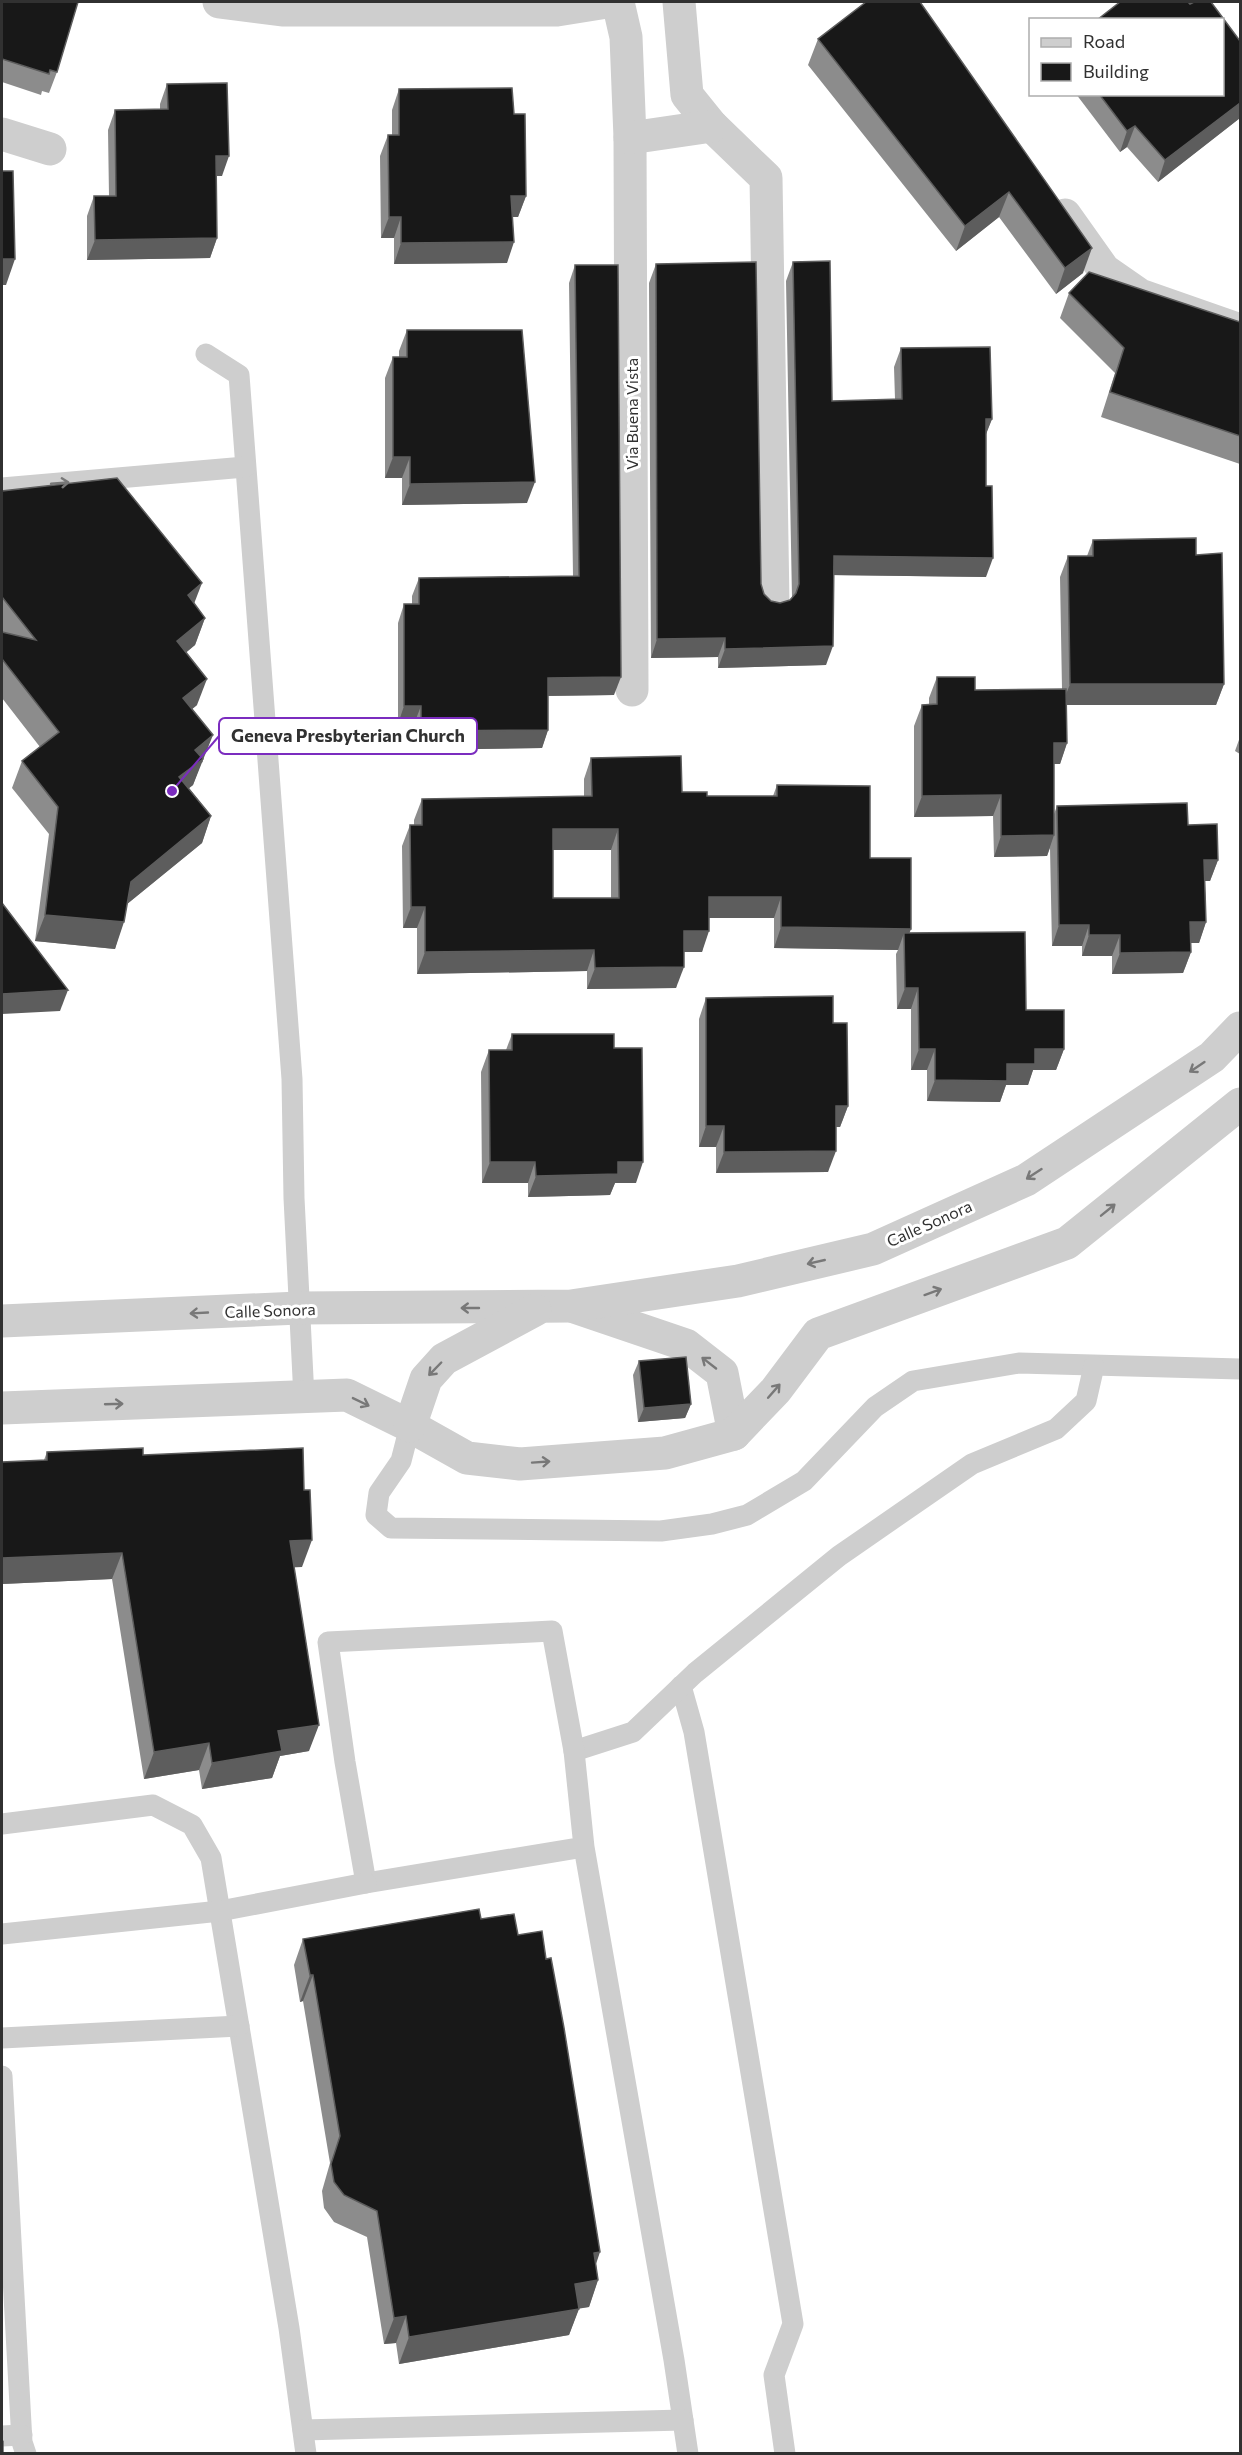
<svg xmlns="http://www.w3.org/2000/svg" width="1242" height="2455" viewBox="0 0 1242 2455" font-family="Commissioner,sans-serif">
  <rect width="100%" height="100%" fill="#fff"/>
  <g fill="none" stroke-linecap="round" stroke-linejoin="round">
    <g stroke="#cecece" stroke-width="21">
      <path d="M206,354L239,375L292,1079L294,1198L304,1398"/>
      <path d="M2,488L245,467"/>
      <path d="M410,1426L401,1461L379,1493L376,1515L391,1528L661,1531L712,1524L747,1515L804,1481L875,1407L913,1381L1019,1363L1240,1369"/>
      <path d="M681,1686L694,1732L793,2324L774,2375L785,2454"/>
      <path d="M574,1751L633,1732L695,1673L839,1556L972,1464L1056,1429L1086,1401L1094,1366"/>
      <path d="M2,1824L153,1805L192,1825L211,1858L289,2328L306,2454"/>
      <path d="M584,1847L574,1751L552,1631L328,1642L345,1762L366,1883L584,1847L674,2360L688,2454"/>
      <path d="M2,1934L220,1911L366,1883"/>
      <path d="M2,2038L239,2026"/>
      <path d="M2,2076L22,2442L26,2454"/>
      <path d="M303,2430L683,2420"/>
      <path d="M2,2436L22,2435"/>
    </g>
    <g stroke="#cecece" stroke-width="33">
      <path d="M219,2L282,10H557L607,2"/>
      <path d="M618,2L626,37L630,138L632,690"/>
      <path d="M679,2L687,95L712,126L766,178L773,603"/>
      <path d="M2,134L50,149"/>
      <path d="M630,138L712,126"/>
      <path d="M1065,215L1104,270L1140,295L1240,330"/>
      <path d="M577,1308L686,1345L722,1373L734,1434"/>
      <path d="M2,1321L299,1308L571,1306L738,1281L873,1249L1026,1180L1212,1057L1240,1028"/>
      <path d="M2,1408L347,1395L410,1426L467,1458L520,1464L665,1453L734,1434L776,1390L818,1334L1067,1243L1240,1104"/>
      <path d="M410,1426L426,1379L444,1359L535,1310"/>
    </g>
  </g>
  <g fill="#8c8c8c" fill-rule="evenodd">
    <path d="M2,2L57,72L49,93L42,91L41,95L2,82Z"/>
    <path d="M866,2L1083,273L1056,294L999,217L956,251L808,65L818,39Z"/>
    <path d="M1120,2H1188L1190,4L1194,2H1211L1240,41V118L1158,182L1127,147L1120,152L1076,94H1222V20H1097Z"/>
    <path d="M167,84L222,176H216L217,238L210,258L87,260V216L94,196H109L108,130L115,110L160,109V104Z"/>
    <path d="M399,89L514,114L526,196L518,217H512L507,263L394,264V238H381L380,156L388,135H392V110Z"/>
    <path d="M793,262L832,401L895,399L894,367L901,348L992,419L986,433V577L834,575L826,665L718,668V657L651,658L649,283L656,264L764,594L771,601L780,603L790,600L792,598L786,281Z"/>
    <path d="M575,265L614,695L548,696V730L542,748L414,750V724H398V623L404,604H412V596L419,578L573,576L569,283Z"/>
    <path d="M1069,293L1240,322V464L1101,417L1115,373L1060,318Z"/>
    <path d="M407,330L527,503L402,505V478H385V378L393,357H399V351Z"/>
    <path d="M2,491L194,604L205,618L195,645L186,652L197,705L192,709L203,762L201,763L193,785L189,788L211,816L202,843L127,904L115,949L35,941L49,834L12,788L22,761L40,747L2,698Z"/>
    <path d="M1093,540L1224,684L1216,705H1067V743L1060,764H1054V814L1057,806L1188,825L1218,860L1210,881H1205L1206,922L1199,943H1190L1191,952L1183,973L1112,974V956H1082V946H1052L1050,848L1047,856L994,857L993,816L914,817V726L922,705L929,704V698L937,677L975,690L1062,689L1060,577L1068,556H1087Z"/>
    <path d="M1240,737V754L1235,751Z"/>
    <path d="M591,758L682,792L707,796H773L777,785L870,858L909,933L1026,1010L1064,1049L1056,1070H1033L1028,1085H1006L1000,1102L927,1101V1070H911V1009H897L896,954L898,950L774,948V918H709L702,952H684L676,988L587,989V971L417,974V928H403L402,846L410,825H414V820L422,799L584,796V779ZM553,850H611V898H553Z"/>
    <path d="M706,998L833,1023L848,1106L840,1127H836L828,1172L716,1173V1147H699V1019Z"/>
    <path d="M512,1034L614,1048L636,1183H615L610,1195L528,1197V1183H482L481,1072L489,1050H506Z"/>
    <path d="M639,1361L691,1404L685,1418L638,1422L633,1375Z"/>
    <path d="M47,1452L143,1455L302,1567H294L309,1751L280,1756L272,1778L202,1789L199,1770L144,1779L112,1579L2,1584V1462L44,1460Z"/>
    <path d="M481,1919L518,1935L596,2264L598,2280L589,2307L579,2308L569,2335L399,2364L396,2343L384,2344L367,2237L334,2222L324,2208L322,2191L330,2163L303,2001L300,2002L294,1965L303,1939Z"/>
  </g>
  <g fill="#5d5d5d">
    <path d="M1240,103V118L1158,182L1165,160Z"/>
    <path d="M1135,126L1127,147L1120,152L1127,131Z"/>
    <path d="M216,156H229L222,176H209Z"/>
    <path d="M1009,192L999,217L956,251L965,226Z"/>
    <path d="M511,196H526L518,217H503Z"/>
    <path d="M389,217H401L394,238H381Z"/>
    <path d="M217,238L210,258L87,260L95,240Z"/>
    <path d="M514,242L507,263L394,264L401,243Z"/>
    <path d="M1092,248L1083,273L1056,294L1065,268Z"/>
    <path d="M2,259H15L6,285H2Z"/>
    <path d="M986,419H992L985,437Z"/>
    <path d="M393,457H410L402,478H385Z"/>
    <path d="M535,482L527,503L402,505L410,484Z"/>
    <path d="M834,556L993,558L986,577L827,575Z"/>
    <path d="M202,583L192,609L188,595Z"/>
    <path d="M205,618L195,645L168,668L177,641Z"/>
    <path d="M725,638L718,657L651,658L657,639Z"/>
    <path d="M833,646L826,665L718,668L725,649Z"/>
    <path d="M621,677L614,695L542,696L548,678Z"/>
    <path d="M207,679L197,705L173,725L183,698Z"/>
    <path d="M1070,684H1224L1216,705H1062Z"/>
    <path d="M404,706H421L414,724H398Z"/>
    <path d="M548,730L542,748L414,750L421,731Z"/>
    <path d="M213,735L193,785L170,803L179,777L195,750Z"/>
    <path d="M1054,743H1067L1060,764H1047Z"/>
    <path d="M1001,795L993,816L914,817L922,796Z"/>
    <path d="M211,816L202,843L121,909L131,882Z"/>
    <path d="M553,829H618L611,850H546Z"/>
    <path d="M1054,835L1047,856L994,857L1001,836Z"/>
    <path d="M1204,860H1218L1210,881H1197Z"/>
    <path d="M709,897H781L774,918H701Z"/>
    <path d="M411,907H425L417,928H403Z"/>
    <path d="M45,915L124,922L115,949L35,941Z"/>
    <path d="M1190,922H1206L1199,943H1182Z"/>
    <path d="M1059,925H1089L1082,946H1052Z"/>
    <path d="M781,927L911,929L904,947V933L898,950L774,948Z"/>
    <path d="M684,931H709L702,952H676Z"/>
    <path d="M1089,935H1120L1112,956H1082Z"/>
    <path d="M594,950L587,971L417,974L425,952Z"/>
    <path d="M1191,952L1183,973L1112,974L1120,953Z"/>
    <path d="M684,967L676,988L587,989L595,968Z"/>
    <path d="M905,988H918L911,1009H897Z"/>
    <path d="M68,990L60,1011L2,1014V994Z"/>
    <path d="M919,1049H935L927,1070H911Z"/>
    <path d="M1035,1049H1064L1056,1070H1033L1028,1085H1006L1000,1102L927,1101L935,1080L1007,1064Z"/>
    <path d="M836,1106H848L840,1127H828Z"/>
    <path d="M706,1126H724L716,1147H699Z"/>
    <path d="M836,1151L828,1172L716,1173L724,1152Z"/>
    <path d="M490,1162H535L528,1183H482Z"/>
    <path d="M618,1162H643L636,1183H615L610,1195L528,1197L536,1176Z"/>
    <path d="M691,1404L685,1418L638,1422L644,1408Z"/>
    <path d="M312,1540L302,1567L280,1568L290,1541Z"/>
    <path d="M122,1553L112,1579L2,1584V1558Z"/>
    <path d="M319,1725L309,1751L280,1756L272,1778L202,1789L212,1763L278,1731Z"/>
    <path d="M209,1743L199,1770L144,1779L154,1752Z"/>
    <path d="M310,1975H313L303,2001L300,2002Z"/>
    <path d="M600,2252L591,2279L594,2253Z"/>
    <path d="M598,2280L589,2307L565,2311L575,2284Z"/>
    <path d="M579,2309L569,2335L399,2364L409,2337Z"/>
    <path d="M406,2316L396,2343L384,2344L394,2318Z"/>
  </g>
  <g fill="#181818" stroke="#5d5d5d" stroke-width="1.5" fill-rule="evenodd">
    <path d="M2,2H78L57,72L50,70L49,74L2,59Z"/>
    <path d="M866,2H920L1092,248L1065,268L1009,192L965,226L818,39Z"/>
    <path d="M1120,2H1188L1190,4L1194,2H1211L1240,41V103L1165,160L1135,126L1127,131L1099,94H1222V20H1097Z"/>
    <path d="M227,83L229,156H216L217,238L95,240L94,196H116L115,110L168,109L167,84Z"/>
    <path d="M512,88L514,114H525L526,196H511L514,242L401,243V217H389L388,135H399V89Z"/>
    <path d="M2,171H13L15,259H2Z"/>
    <path d="M830,261L832,401L902,399L901,348L990,347L992,419H986V486H992L993,558L834,556L833,646L725,649V638L657,639L656,264L756,262L761,584L764,594L771,601L780,603L790,600L796,593L799,584L793,262Z"/>
    <path d="M575,265H618L621,677L548,678V730L421,731V706H404V604H419V578L579,576Z"/>
    <path d="M1089,272L1240,322V436L1110,392L1124,348L1069,293Z"/>
    <path d="M407,330H522L535,482L410,484V457H393V357H407Z"/>
    <path d="M117,478L202,583L188,595L205,618L177,641L207,679L183,698L213,735L195,750L203,759L179,777L211,816L131,882L124,922L45,915L58,807L22,761L59,732L2,659V632L36,640L2,597V491Z"/>
    <path d="M1196,538V555L1222,553L1224,684H1070L1068,556H1093V540Z"/>
    <path d="M937,677H975V690L1066,689L1067,743H1054V835L1001,836V795L922,796V705L937,704Z"/>
    <path d="M681,756L682,792H707V796H777V785L870,786V858H911V929L781,927V897H709V931H684V967L595,968L594,950L425,952V907H411L410,825H422V799L592,796L591,758ZM553,829H618L619,898H553Z"/>
    <path d="M1187,803L1188,825L1217,824L1218,860H1204L1206,922H1190L1191,952L1120,953V935H1089V925H1059L1057,806Z"/>
    <path d="M2,903L68,990L2,994Z"/>
    <path d="M1025,932L1026,1010H1064V1049H1035V1064H1007V1081L935,1080V1049H919L918,988H905L904,933Z"/>
    <path d="M833,996V1023H847L848,1106H836V1151L724,1152V1126H706V998Z"/>
    <path d="M512,1034H614V1048H642L643,1162H618V1174L536,1176L535,1162H490L489,1050H512Z"/>
    <path d="M686,1357L691,1404L644,1408L639,1361Z"/>
    <path d="M143,1448V1455L303,1448L304,1490H310L312,1540L290,1541L319,1725L278,1731L282,1751L212,1763L209,1743L154,1752L122,1553L2,1558V1462L47,1460V1452Z"/>
    <path d="M479,1909L481,1919L514,1914L518,1935L542,1931L546,1959L551,1958L564,2028L600,2252L594,2253L598,2280L575,2284L579,2309L409,2337L406,2316L394,2318L377,2211L344,2195L334,2182L331,2164L340,2136L313,1975H310L303,1939Z"/>
    <path d="M3,2442V2454H2V2443Z"/>
  </g>
  <defs><path id="oneway-shaft" d="M-6 0H5M1.5-3L5.5 0L1.5 3" fill="none" stroke-width="1.6" stroke-linecap="round" stroke-linejoin="round" transform="scale(1.5)"/></defs>
  <g stroke="#787878">
    <use href="#oneway-shaft" transform="translate(60 483) rotate(-5)"/>
    <use href="#oneway-shaft" transform="translate(1197 1067) rotate(146)"/>
    <use href="#oneway-shaft" transform="translate(1034 1174) rotate(147)"/>
    <use href="#oneway-shaft" transform="translate(1108 1210) rotate(-39)"/>
    <use href="#oneway-shaft" transform="translate(816 1262) rotate(167)"/>
    <use href="#oneway-shaft" transform="translate(933 1292) rotate(-20)"/>
    <use href="#oneway-shaft" transform="translate(470 1308) rotate(180)"/>
    <use href="#oneway-shaft" transform="translate(199 1313) rotate(177)"/>
    <use href="#oneway-shaft" transform="translate(709 1363) rotate(-142)"/>
    <use href="#oneway-shaft" transform="translate(435 1369) rotate(134)"/>
    <use href="#oneway-shaft" transform="translate(774 1391) rotate(-49)"/>
    <use href="#oneway-shaft" transform="translate(361 1402) rotate(26)"/>
    <use href="#oneway-shaft" transform="translate(114 1404) rotate(-2)"/>
    <use href="#oneway-shaft" transform="translate(541 1462) rotate(-4)"/>
  </g>
  <g text-anchor="middle" dominant-baseline="central" stroke-width="6" stroke-linejoin="round" paint-order="stroke">
    <g font-size="16" fill="#313131" stroke="#fff">
      <text transform="translate(631 414) rotate(-90)">Via Buena Vista</text>
      <text transform="translate(929 1223) rotate(-24)">Calle Sonora</text>
      <text transform="translate(270 1310) rotate(-2)">Calle Sonora</text>
    </g>
  </g>
  <path fill="none" stroke="#7b2cbf" stroke-width="2" d="M172 791L219 736"/>
  <circle fill="#7b2cbf" stroke="#fff" stroke-width="2" cx="172" cy="791" r="6"/>
  <rect fill="#fff" stroke="#7b2cbf" stroke-width="2" x="219" y="718" width="258" height="36" rx="6"/>
  <g font-size="18" text-anchor="middle" font-weight="bold" fill="#313131">
    <text x="348" y="742">Geneva Presbyterian Church</text>
  </g>
  <rect width="1242" height="2455" fill="none" stroke="#313131" stroke-width="6"/>
  <rect x="1029" y="18" width="195" height="78" fill="#ffffff" stroke="#adadad" stroke-width="1.5"/>
  <rect x="1041" y="38" width="30" height="9" fill="#cecece" stroke="#adadad" stroke-width="1.5"/>
  <text x="1083" y="48" font-size="18" fill="#313131">Road</text>
  <rect x="1041" y="63" width="30" height="18" fill="#181818" stroke="#adadad" stroke-width="1.5"/>
  <text x="1083" y="78" font-size="18" fill="#313131">Building</text>
</svg>
